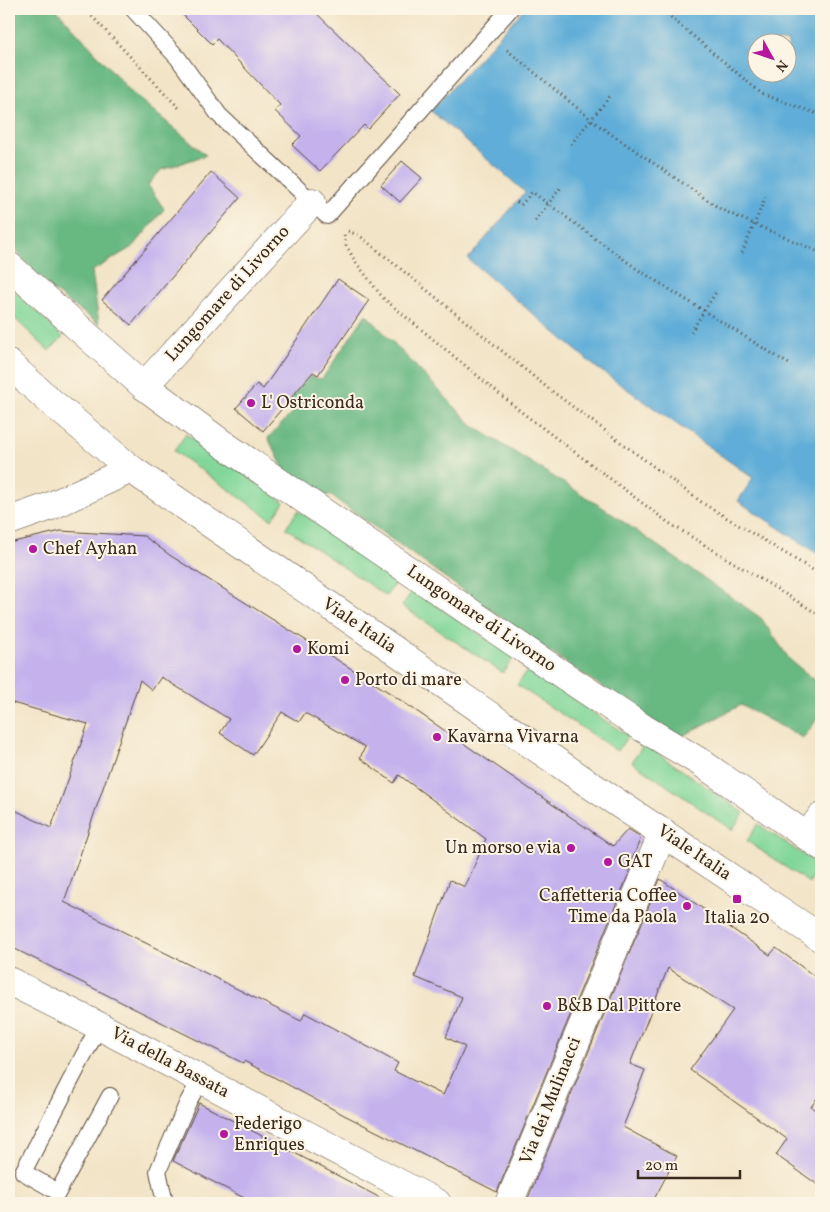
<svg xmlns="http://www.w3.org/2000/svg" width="830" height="1212" viewBox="0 0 830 1212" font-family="Vollkorn,serif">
  <rect width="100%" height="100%" fill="#fcf5e5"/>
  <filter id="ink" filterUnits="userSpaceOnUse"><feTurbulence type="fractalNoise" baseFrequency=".02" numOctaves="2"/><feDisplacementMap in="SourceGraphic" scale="10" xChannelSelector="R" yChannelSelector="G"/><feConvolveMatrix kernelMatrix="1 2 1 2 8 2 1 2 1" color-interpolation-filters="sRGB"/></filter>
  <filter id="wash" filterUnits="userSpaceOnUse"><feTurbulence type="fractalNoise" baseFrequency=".0096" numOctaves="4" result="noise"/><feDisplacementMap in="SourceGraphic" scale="20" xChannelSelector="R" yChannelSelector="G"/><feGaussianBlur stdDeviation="1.12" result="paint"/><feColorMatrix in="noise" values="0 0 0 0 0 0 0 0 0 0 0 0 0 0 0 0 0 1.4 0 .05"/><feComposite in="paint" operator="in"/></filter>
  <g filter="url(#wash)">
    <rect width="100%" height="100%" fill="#f2e4c7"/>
    <g fill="#81d79a" stroke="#5e805c">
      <path d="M9,285L63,337L49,351L9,313Z"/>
      <path d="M186,434L284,502L272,520L174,451Z"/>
      <path d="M298,511L398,579L386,596L286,528Z"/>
      <path d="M413,590L514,657L503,673L402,606Z"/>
      <path d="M528,669L628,736L617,751L517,685Z"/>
      <path d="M644,744L744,813L732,830L632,762Z"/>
      <path d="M758,824L820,866L809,883L747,841Z"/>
    </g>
    <g fill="#68b882" stroke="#527150">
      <path d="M9,9H56L132,93L206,155L161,170L148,185L164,209L134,246L92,271L99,324L48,287L9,243Z"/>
      <path d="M366,314L473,426L605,509L761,618L790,660L821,685V714L803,738L741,705L679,738L532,640L330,495L319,497L284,469L268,438L298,407L283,383L305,376L322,379Z"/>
    </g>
    <path fill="#5eadd8" stroke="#4c6c7b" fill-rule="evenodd" d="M524,9H821V556L738,501L753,478L597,368L468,259L525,192L431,111ZM758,42H788V72H758Z"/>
    <g id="blocks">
      <g fill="#c5b2ed" fill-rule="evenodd">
        <path d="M177,9H312L400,94L368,129L364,125L320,171L292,145L301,136L275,111L280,105L217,39L212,44Z"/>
        <path d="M402,161L422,178L400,202L381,185Z"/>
        <path d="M211,172L240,198L131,325L102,300Z"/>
        <path d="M338,279L369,300L318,375L313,372L263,431L236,408L257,384L263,389Z"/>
        <path d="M61,531L144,536L171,556L390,693L613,846L628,829L641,837L632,860L634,861L497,1192L344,1115L244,1061L243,1063L9,946V807L51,828L88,724L9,702V543ZM161,677L229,719L220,733L253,755L282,712L299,722L305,713L365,747L360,758L394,783L399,775L486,839L465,887L450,880L415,977L462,997L446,1037L465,1047L443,1095L394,1071L398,1063L305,1013L301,1021L64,902L140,680L152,690Z"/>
        <path d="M660,879L770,955L776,948L821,981V1092L811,1107L821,1114V1187L776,1155L787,1139L690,1070L733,1010L668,968L630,1064L645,1070L623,1127L677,1156L652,1203H526Z"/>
        <path d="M199,1103L390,1203H254L173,1161Z"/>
      </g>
    </g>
  </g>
  <g filter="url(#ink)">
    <use href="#blocks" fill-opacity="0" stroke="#564637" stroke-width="1"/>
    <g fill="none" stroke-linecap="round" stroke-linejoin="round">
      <g stroke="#564637" stroke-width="18">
        <g id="lane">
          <path d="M133,9L178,58L219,115L327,216L510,9"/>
          <path d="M99,1026L23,1172L58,1192L110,1096"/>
          <path d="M165,1203L158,1171L188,1102L201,1079"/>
        </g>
      </g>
      <g stroke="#564637" stroke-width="29">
        <g id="street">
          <path d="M9,266L144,386L220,442L530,653L643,728L700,762L821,846"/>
          <path d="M144,386L312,202"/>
          <path d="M807,836L821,817"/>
          <path d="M9,981L99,1026L437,1203"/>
          <path d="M509,1203L663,832"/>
        </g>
      </g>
      <g stroke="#564637" stroke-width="29">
        <g id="secondary">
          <path d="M9,364L50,401L131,469L589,784L821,938"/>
          <path d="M9,521L51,506L131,469"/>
        </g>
      </g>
      <g stroke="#564637" stroke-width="3" stroke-dasharray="1 4" stroke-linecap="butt">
        <path d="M85,9L179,108"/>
        <path d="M668,9L667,14L762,94L821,115"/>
        <path d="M507,50L598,125L722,210L821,253"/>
        <path d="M571,144L611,95"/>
        <path d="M517,202L521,205L532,192L637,269L792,366"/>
        <path d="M535,221L562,186"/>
        <path d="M348,231L360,236L549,389L704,504L821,575"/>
        <path d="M344,235L346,245L355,261L383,298L524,414L669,523L821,616"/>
        <path d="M742,253L766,196"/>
        <path d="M691,332L716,292"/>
      </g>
      <use href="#lane" stroke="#fff" stroke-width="16"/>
      <use href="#street" stroke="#fff" stroke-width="28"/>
      <use href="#secondary" stroke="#fff" stroke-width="28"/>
    </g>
  </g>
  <g fill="#b5179e" stroke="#fcf5e5" stroke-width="2">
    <circle cx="251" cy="403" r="5"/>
    <circle cx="33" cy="549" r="5"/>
    <circle cx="297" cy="649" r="5"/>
    <circle cx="345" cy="680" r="5"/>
    <circle cx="437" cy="737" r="5"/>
    <circle cx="571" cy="848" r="5"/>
    <circle cx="608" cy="862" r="5"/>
    <rect x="732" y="894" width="10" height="10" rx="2.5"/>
    <circle cx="687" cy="906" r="5"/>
    <circle cx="547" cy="1006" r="5"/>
    <circle cx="224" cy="1134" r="5"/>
  </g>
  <g text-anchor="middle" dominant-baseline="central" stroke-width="4" stroke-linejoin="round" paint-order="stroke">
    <g font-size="18" fill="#3b2a1e" stroke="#fcf5e5">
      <text transform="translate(228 294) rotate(-48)">Lungomare di Livorno</text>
      <text transform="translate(481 619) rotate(34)">Lungomare di Livorno</text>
      <text transform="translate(359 626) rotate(34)">Viale Italia</text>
      <text transform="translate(694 853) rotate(34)">Viale Italia</text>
      <text transform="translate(170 1063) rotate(28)">Via della Bassata</text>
      <text transform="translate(551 1101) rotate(-68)">Via dei Mulinacci</text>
    </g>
    <g font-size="18" fill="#3b2a1e" stroke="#fcf5e5" text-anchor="start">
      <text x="261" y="403">L' Ostriconda</text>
      <text x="43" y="549">Chef Ayhan</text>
      <text x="307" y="649">Komi</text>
      <text x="355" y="680">Porto di mare</text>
      <text x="447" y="737">Kavarna Vivarna</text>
      <text x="561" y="848" text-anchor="end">Un morso e via</text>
      <text x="618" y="862">GAT</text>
      <text x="677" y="896" text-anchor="end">Caffetteria Coffee<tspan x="677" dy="21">Time da Paola</tspan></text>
      <text x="737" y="918" text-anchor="middle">Italia 20</text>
      <text x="557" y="1006">B&amp;B Dal Pittore</text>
      <text x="234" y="1124">Federigo<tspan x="234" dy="21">Enriques</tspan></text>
    </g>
  </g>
  <rect width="830" height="1212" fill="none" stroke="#fcf5e5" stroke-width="30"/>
  <g transform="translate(772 58) rotate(130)"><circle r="24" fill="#fcf5e5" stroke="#afa495"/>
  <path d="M0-4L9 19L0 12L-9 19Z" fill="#b5179e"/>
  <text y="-8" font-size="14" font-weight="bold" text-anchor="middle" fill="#3b2a1e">N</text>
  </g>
  <path d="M638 1170v8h102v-8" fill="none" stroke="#3b2a1e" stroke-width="2.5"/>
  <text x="645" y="1170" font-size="15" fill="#3b2a1e" stroke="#fcf5e5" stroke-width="4" paint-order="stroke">20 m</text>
</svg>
